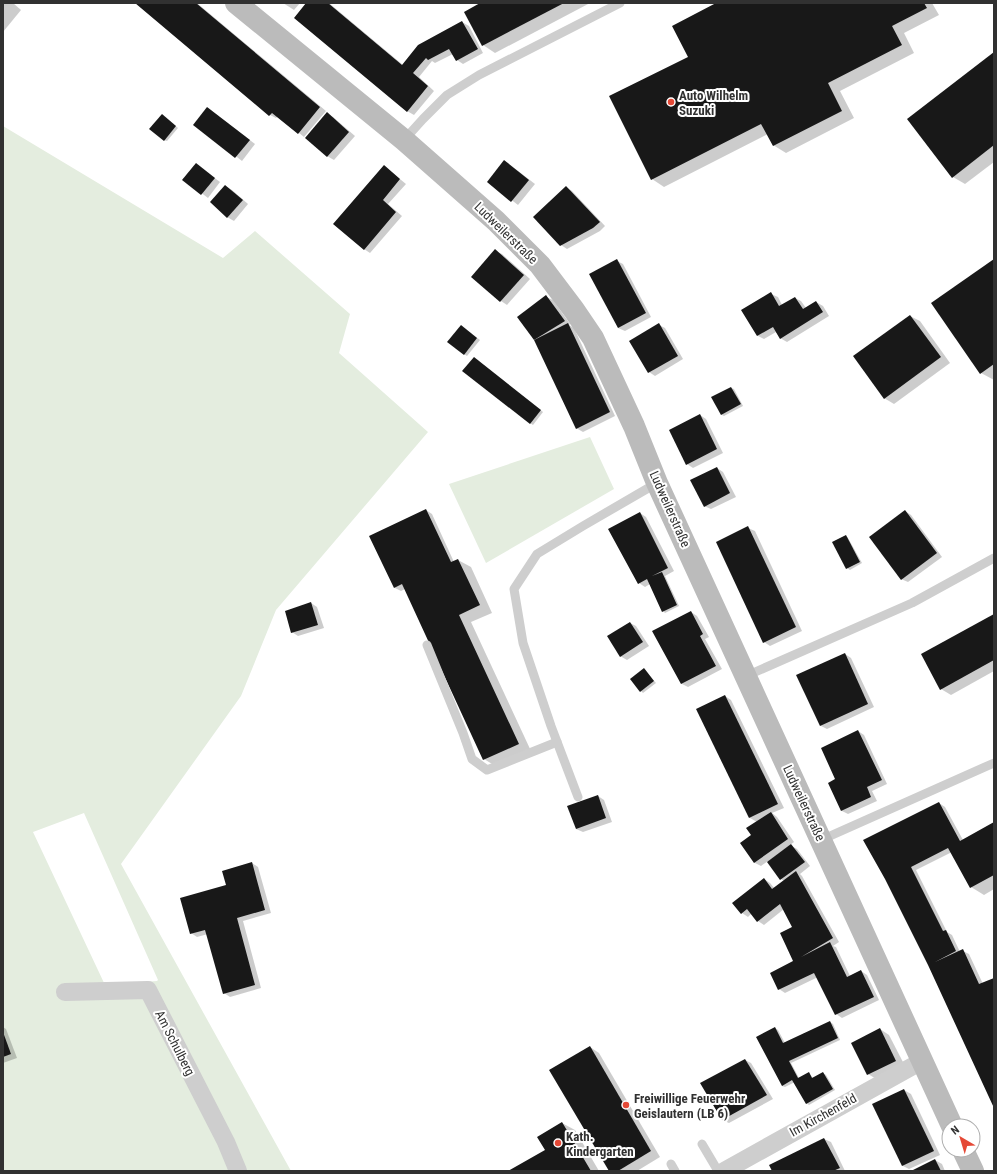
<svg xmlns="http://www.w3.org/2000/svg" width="997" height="1174" viewBox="0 0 997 1174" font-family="'Roboto Condensed',sans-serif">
  <rect width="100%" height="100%" fill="#fff"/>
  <g fill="#e4eddf" fill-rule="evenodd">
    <path d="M3,126L223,258L255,231L350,314L339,353L428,432L276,610L241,696L121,864L291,1171H3ZM84,813L158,980L157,981L105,985L33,832Z"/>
    <path d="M590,437L614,489L486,563L449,484Z"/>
  </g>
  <g fill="#0003">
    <path d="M3,3H13L21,10L3,32Z"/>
    <path d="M136,3H197L326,111L304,137L278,116L276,118L270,115Z"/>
    <path d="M283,3H300L294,10Z"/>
    <path d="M307,3H329L403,65L462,22L469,26L483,53L463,64L457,60L453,54L435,63L432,61L419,77L434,91L414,115L407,111Z"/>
    <path d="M482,3H590L495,53L483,45Z"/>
    <path d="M718,3H932L939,15L904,33L914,53L840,91L854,118L786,153L773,145L768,134L664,187L652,179Z"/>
    <path d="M994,53V162L965,184L953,177Z"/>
    <path d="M208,108L255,144L242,161L195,124Z"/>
    <path d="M327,114L333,117L355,136L334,160L327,156Z"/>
    <path d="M165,117L178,128L167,141L164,140Z"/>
    <path d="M505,161L535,184L518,205L488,182Z"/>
    <path d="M196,164L220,182L208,198L183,179Z"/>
    <path d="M384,166L406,184L388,204L402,216L370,253L364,249Z"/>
    <path d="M225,186L232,190L248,204L234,221L227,217Z"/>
    <path d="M566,187L572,191L605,226L600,231L567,249L561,245Z"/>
    <path d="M495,251L502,254L530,279L507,305L501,301L473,277Z"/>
    <path d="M994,260V380L981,373Z"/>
    <path d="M617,261L623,264L651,317L625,331L618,328Z"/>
    <path d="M771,294L778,297L782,305L795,298L801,301L806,308L816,302L823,306L829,316L787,342L780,338L776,332L764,339L758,336L743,311Z"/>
    <path d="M546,297L553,300L570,324L569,325L574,328L615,416L583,432L576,428L535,339Z"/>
    <path d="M910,316L920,321L950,363L894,404L884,398Z"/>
    <path d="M659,325L665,328L683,359L655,376L649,372Z"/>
    <path d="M464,328L480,340L467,356L464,354Z"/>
    <path d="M477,360L543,412L533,425L530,423Z"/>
    <path d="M731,388L734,389L743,406L724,416L722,415Z"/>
    <path d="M700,415L706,419L723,453L693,468L687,464Z"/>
    <path d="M717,468L723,472L736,497L711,509L704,506Z"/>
    <path d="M426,510L432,514L454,562L458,560L471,567L492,613L471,622L531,751L497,767L484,759L405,589L401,591L395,588Z"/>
    <path d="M905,511L911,515L942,557L908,582L901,579Z"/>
    <path d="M640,513L646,517L674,571L665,576L679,606L665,613L663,611L650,584L645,587L639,583Z"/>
    <path d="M748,528L755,531L802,631L770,646L764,642Z"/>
    <path d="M846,536L848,538L862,563L850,570L847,568Z"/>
    <path d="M311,603L317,607L324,628L298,636L292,632Z"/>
    <path d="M691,612L697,616L709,637L705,639L722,669L688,687L682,684L654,632Z"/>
    <path d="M994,616V671L951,695L941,689Z"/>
    <path d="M630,623L636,626L649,646L627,660L620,656Z"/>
    <path d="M845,654L851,658L874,707L827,729L821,726Z"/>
    <path d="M645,670L656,683L643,693L641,691Z"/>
    <path d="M725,696L731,700L784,808L772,813L777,817L794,842L790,845L797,849L810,866L800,874L802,876L839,942L833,946L836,947L850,976L861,971L867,975L879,1000L842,1018L836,1014L818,977L785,993L779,989L794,962V927L784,909L764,925L758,921L752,913L748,917L742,913L764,879L770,883L775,889L784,881L781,879L768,861L761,866L755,863L741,843L752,835L757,822L750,818Z"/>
    <path d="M858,731L864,735L887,784L872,791L877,801L848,814L842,811L837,779Z"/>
    <path d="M598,796L604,800L612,822L583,832L576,829Z"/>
    <path d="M939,803L945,807L963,840L994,824V889L984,895L971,887L952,852L916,870L947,932L952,935L960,952L963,951L969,954L983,984L994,979V1106L929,964L886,879Z"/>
    <path d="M252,863L258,867L271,913L243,921L261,988L230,997L224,993L208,934L197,937L191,933L227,886Z"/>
    <path d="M830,1022L833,1024L840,1040L791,1063L799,1078L809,1073L813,1078L823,1073L826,1075L835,1090L809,1105L806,1103L795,1082L785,1087L782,1086L775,1028L778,1030L785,1043Z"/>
    <path d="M3,1027L6,1029L17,1058L3,1063Z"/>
    <path d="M880,1029L889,1035L905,1066L878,1080L868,1074Z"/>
    <path d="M590,1047L599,1053L660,1157L637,1171H611Z"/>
    <path d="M745,1060L751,1063L773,1099L729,1123L722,1120Z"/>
    <path d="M904,1090L911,1094L940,1155L909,1169L903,1166L874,1105Z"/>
    <path d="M562,1123L575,1130L599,1171H510L546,1150Z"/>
    <path d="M824,1139L831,1142L845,1171H773Z"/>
    <path d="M935,1160L942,1164L945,1171H913Z"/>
  </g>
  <g fill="#181818">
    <path d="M135,3H196L320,107L298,134L272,113L269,116Z"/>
    <path d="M306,3H328L402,65L418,45L462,21L478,49L456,61L449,49L428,60L426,58L413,73L428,86L407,112L294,18Z"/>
    <path d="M480,3H564L482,46L464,12Z"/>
    <path d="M716,3H924L927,8L892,26L902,45L828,83L842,111L773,146L761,124L651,180L609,96L688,57L672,26Z"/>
    <path d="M994,52V145L952,178L907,119Z"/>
    <path d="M207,107L250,140L235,158L193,125Z"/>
    <path d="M327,112L349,132L327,157L305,138Z"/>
    <path d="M162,114L176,126L164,141L149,129Z"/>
    <path d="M504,160L529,180L511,202L487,182Z"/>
    <path d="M196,163L215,178L201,195L182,180Z"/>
    <path d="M384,165L400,179L383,200L396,212L364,250L333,224Z"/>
    <path d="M225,185L243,200L227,218L210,202Z"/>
    <path d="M566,186L600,222L593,228L560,246L533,217Z"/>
    <path d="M495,249L524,275L500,302L471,277Z"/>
    <path d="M617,259L646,313L618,328L589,274Z"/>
    <path d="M994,259V364L980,374L931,303Z"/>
    <path d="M771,292L779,306L795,297L803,309L816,301L823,312L780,339L773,327L757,336L741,310Z"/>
    <path d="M546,295L565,321L534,340L517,317Z"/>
    <path d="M910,315L941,357L884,399L853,356Z"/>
    <path d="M568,323L610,412L576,429L534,340Z"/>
    <path d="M659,323L678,356L648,373L629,341Z"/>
    <path d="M461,325L477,338L464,355L447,342Z"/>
    <path d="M474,357L541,410L530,424L462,371Z"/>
    <path d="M731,387L741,404L721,415L711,397Z"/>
    <path d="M700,414L717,449L686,465L669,430Z"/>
    <path d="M717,467L730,493L704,507L690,480Z"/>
    <path d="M426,509L451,562L458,559L480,605L459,615L519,744L483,760L402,584L394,588L369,536Z"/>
    <path d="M905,510L937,553L901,580L869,537Z"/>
    <path d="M640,512L668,568L652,576L662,572L677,605L662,612L647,579L638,584L608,529Z"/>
    <path d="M748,526L796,627L763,643L716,542Z"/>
    <path d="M846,535L860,562L846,569L832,542Z"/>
    <path d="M311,602L318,625L291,633L285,611Z"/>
    <path d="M691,611L703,634L700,636L716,666L681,684L652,631Z"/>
    <path d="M994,614V660L940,690L921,654Z"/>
    <path d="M630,622L643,642L620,657L607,636Z"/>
    <path d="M845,653L868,704L820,726L796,675Z"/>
    <path d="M644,668L654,681L640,692L630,679Z"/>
    <path d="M725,695L778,804L749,818L696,709Z"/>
    <path d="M858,730L882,780L867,787L871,797L841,811L828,783L835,779L821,748Z"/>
    <path d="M598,795L606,818L576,829L567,806Z"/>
    <path d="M939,802L960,841L994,822V875L970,888L948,848L911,867L943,931L946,930L956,951L935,962L963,949L979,984L994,978V1108L928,965L885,879L863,840Z"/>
    <path d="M771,812L788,839L754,863L740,843L751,835L746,828Z"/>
    <path d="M791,844L805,862L780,880L767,862Z"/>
    <path d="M252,862L265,910L237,918L255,985L223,994L205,930L190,934L180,898L226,885L222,871Z"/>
    <path d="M796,871L833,938L801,957L830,942L847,977L861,970L874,997L835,1015L814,973L778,990L770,973L793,961L780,933L792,927L780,904L757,922L747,909L741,914L732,903L764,878L772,889Z"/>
    <path d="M830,1021L838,1038L789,1061L798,1078L809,1072L812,1078L823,1072L833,1089L806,1104L792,1080L782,1086L756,1037L775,1027L783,1043Z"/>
    <path d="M880,1028L896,1061L867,1075L851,1043Z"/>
    <path d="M3,1032L11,1054L3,1057Z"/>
    <path d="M590,1046L651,1151L618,1171H609L549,1070Z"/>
    <path d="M745,1059L767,1095L722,1120L700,1083Z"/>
    <path d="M904,1089L934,1151L902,1166L872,1104Z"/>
    <path d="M562,1122L591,1171H508L545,1150L537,1137Z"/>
    <path d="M824,1138L840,1168L833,1171H772L769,1165Z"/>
    <path d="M935,1159L941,1171H911Z"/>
  </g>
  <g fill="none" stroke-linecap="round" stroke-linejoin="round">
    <g stroke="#cecece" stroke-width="9">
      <path d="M404,140L423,119L447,95L479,75L620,3"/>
      <path d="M427,645L463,733L472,759L487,770L557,742"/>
      <path d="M746,676L912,603L994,558"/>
      <path d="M578,797L551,726L523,643L514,589L537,554L583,526L657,483"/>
      <path d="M821,840L994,763"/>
      <path d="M702,1144L718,1171"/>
      <path d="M671,1164L675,1171"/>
    </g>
    <g stroke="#cecece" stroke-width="18">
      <path d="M65,992L148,990L226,1142L238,1171"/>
      <path d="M724,1171L922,1061"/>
    </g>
    <g stroke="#bbb" stroke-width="22">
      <path d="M236,3L404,140L496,221L540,265L574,310L593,338L634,426L657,483L952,1126"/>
      <path d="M963,1150L973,1171"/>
    </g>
  </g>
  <g fill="#e54936" stroke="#fff" stroke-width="1.5">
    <circle cx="671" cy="102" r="4"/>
    <circle cx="626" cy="1105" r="4"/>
    <circle cx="558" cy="1143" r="4"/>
  </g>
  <g text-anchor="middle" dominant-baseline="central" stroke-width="4" stroke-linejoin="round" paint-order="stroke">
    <g font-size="13" font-weight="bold" fill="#313131" stroke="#fff" text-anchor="start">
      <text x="679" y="95">Auto Wilhelm<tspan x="679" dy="15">Suzuki</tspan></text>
      <text x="634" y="1098">Freiwillige Feuerwehr<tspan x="634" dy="15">Geislautern (LB 6)</tspan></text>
      <text x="566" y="1136">Kath.<tspan x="566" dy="15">Kindergarten</tspan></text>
    </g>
    <g font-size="13" fill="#313131" stroke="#fff">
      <text transform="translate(506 233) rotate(44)">Ludweilerstraße</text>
      <text transform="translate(670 509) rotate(66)">Ludweilerstraße</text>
      <text transform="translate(804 803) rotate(65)">Ludweilerstraße</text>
      <text transform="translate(175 1043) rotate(63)">Am Schulberg</text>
      <text transform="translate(823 1115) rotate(-29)">Im Kirchenfeld</text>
    </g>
  </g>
  <rect width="997" height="1174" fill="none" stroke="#313131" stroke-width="8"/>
  <g transform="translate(961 1138) rotate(322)"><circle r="19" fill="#ffffff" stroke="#adadad"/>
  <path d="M0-3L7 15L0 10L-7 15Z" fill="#e54936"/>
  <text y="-6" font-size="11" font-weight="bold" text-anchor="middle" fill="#313131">N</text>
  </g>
</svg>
